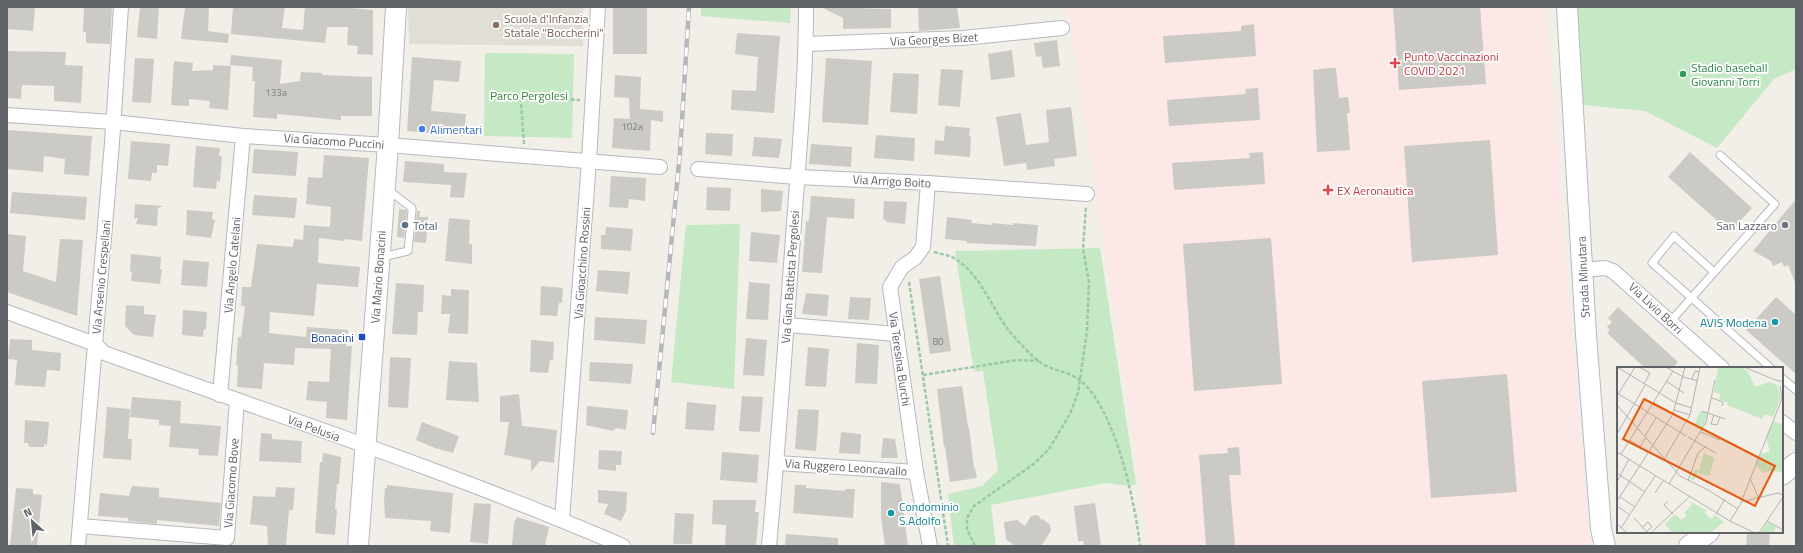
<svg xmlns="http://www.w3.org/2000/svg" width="1803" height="553" viewBox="0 0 1803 553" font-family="'Titillium Web',sans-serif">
  <rect width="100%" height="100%" fill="#f1efe8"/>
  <path fill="#e1ded6" d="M408,7H583V46L409,44Z"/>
  <path fill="#fce8e6" d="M1068,7H1546L1575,372L1591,546H1149Z"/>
  <g fill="#c5e8c5">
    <path d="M701,7H791L790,23L701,16Z"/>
    <path d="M1575,7H1796V69L1774,79L1717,148L1645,111L1583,105Z"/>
    <path d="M485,53L574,54L572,138L484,136Z"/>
    <path d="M740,224L734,389L671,382L686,225Z"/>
    <path d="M1100,248L1136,484L1129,486L1106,483L991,505L996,546H954L948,494L982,486L998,471L983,371L975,372L972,360L955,251Z"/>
  </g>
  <g fill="#cccac5">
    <path d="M7,7H35L33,31L7,29Z"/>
    <path d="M84,7H112L110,44L86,43V32H83Z"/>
    <path d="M140,7H159L157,39L137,37Z"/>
    <path d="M185,7H209L208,31L229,34L228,43L181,39Z"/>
    <path d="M233,7H285L282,28L303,30L305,7H339L373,10V55L357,54L358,46L347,45L348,27H327L325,43L231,34Z"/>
    <rect x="613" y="7" width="34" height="47"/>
    <path d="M821,7L891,9V28L843,29V18Z"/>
    <path d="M918,7H957L960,28L919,31Z"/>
    <path d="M1393,7H1480L1486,84L1399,90Z"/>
    <path d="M1254,24L1256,56L1165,63L1163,36L1241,31V26Z"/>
    <path d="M737,33L780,36L774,113L731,110L732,90L756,91L758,57L735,54Z"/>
    <path d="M1057,40L1060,66L1043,68L1041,56L1036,57L1034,43Z"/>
    <path d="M1012,50L1015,77L991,80L988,54Z"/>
    <path d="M7,51L66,52L65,65L83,66L81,103L54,101V86L22,85L21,99L7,98Z"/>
    <path d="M231,55L282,60L280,84L300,81L301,72L322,73V75L372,77V116H341V120L277,114V119L253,117L255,81H252L253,67L230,65Z"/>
    <path d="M412,57L461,61L459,82L434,80L431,111L466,114L464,136L407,131Z"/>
    <path d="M135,58L154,59L151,103L132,102Z"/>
    <path d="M826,58L872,61L868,125L822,122Z"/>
    <path d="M174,61L193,63L192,71L213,70V65L231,66L228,110L209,108L210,101L189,99V106L171,105Z"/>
    <path d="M1329,68H1336L1339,98L1348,97L1350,113H1347L1350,150L1317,152L1313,70Z"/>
    <path d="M941,69L963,70L960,107L938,105Z"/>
    <path d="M893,73L919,74L917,114L890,112Z"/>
    <path d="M615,75L641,77L640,109L663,111V122L651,120L650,151L612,148L614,118L630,119L629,98L614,97Z"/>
    <path d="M1258,88L1260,120L1169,126L1167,100L1246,94L1245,89Z"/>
    <path d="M1071,107L1077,156L1054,159L1055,166L1027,170L1026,163L1004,166L996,117L1021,113L1026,145L1049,142L1046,110Z"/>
    <path d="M945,126L970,128L969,136H971L970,157L934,154L935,140L944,141Z"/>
    <path d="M7,130L92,136L89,176L64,174L65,159L44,156L43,172L7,169Z"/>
    <path d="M706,133L733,134L732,156L705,154Z"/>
    <path d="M876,135L915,138L914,161L874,158Z"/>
    <path d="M754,137L782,139L779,158L752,156Z"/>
    <path d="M1490,140L1498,255L1412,262L1404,146Z"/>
    <path d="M131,141L170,144L168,166L157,165V173H152L151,181L128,179Z"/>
    <path d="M811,144L852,147L851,167L809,164Z"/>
    <path d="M196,146L220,148L219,156H222L220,182L217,181L216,189L193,187Z"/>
    <path d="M254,149L298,152L296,176L252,173Z"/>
    <path d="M1263,152L1265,184L1174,190L1172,163L1250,158L1249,153Z"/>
    <path d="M1690,152L1752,208L1730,232L1668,177Z"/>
    <path d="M324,155L369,158L362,241L345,239L344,241L319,238L318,263L360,267L358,287L317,284L314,316L270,312L269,333L306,337L307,327L348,330L346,346H352L347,420L326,418L327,402L306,400L308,381L329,382L331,349L295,348L294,365L264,363L262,389L237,387L238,365H236L238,337H241L245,306H241L242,287H251L257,244L293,247L294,239L303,240L304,225L330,227L331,207L306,204L308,177L322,178Z"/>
    <path d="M405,161L444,164V172L467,173L464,198L450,197L451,185L403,182Z"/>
    <path d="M611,176L646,178L645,201L629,199L628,208L609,207Z"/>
    <path d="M707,187L731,188L730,211L706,210Z"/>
    <path d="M761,189L783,191L781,211L761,212Z"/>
    <path d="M12,192L87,197L85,220L10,213Z"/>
    <path d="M254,195L297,198L295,218L252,215Z"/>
    <path d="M811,196L855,199L854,219L827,217L822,273L802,272L806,221H809Z"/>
    <path d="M1796,199V285L1788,265L1784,267L1782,262L1773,266L1771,261L1753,251Z"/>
    <path d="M884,201L907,202L905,224L886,222V220L883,219Z"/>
    <path d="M135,204L164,206L158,208L157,226L136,224L138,217L134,219Z"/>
    <path d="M399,209L407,210L404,238L397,237Z"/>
    <path d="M187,210L213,212L212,219L215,220L211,238L186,235Z"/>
    <path d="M417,211H420L419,217H428L426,243L414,242Z"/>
    <path d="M947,217L972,220L971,223L992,225V223L1013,225V223L1038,225L1036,246L966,243L967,241L945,239Z"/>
    <path d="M449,218L470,220L469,233L470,234L469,244H472V264L445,261Z"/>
    <path d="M606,227L633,229L631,251L601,249V235H605Z"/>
    <path d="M751,232L780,235L777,263L749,261Z"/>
    <path d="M7,234L26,236L23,271L56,282L60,239L83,240L77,316L7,292Z"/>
    <path d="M1271,238L1282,384L1194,391L1183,244Z"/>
    <path d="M131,254L161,257L160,269H162L160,284L131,281L132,272H130Z"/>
    <path d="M183,260L209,262L207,287L181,285Z"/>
    <path d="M598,270L630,272L628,294L596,291Z"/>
    <path d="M940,276L951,351L930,354L919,279Z"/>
    <path d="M749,282L770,284L768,320L746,319Z"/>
    <path d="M396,283L424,285L423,312H418L417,335L392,334Z"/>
    <path d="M541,286L563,288L562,303H559L557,316L540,315Z"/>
    <path d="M451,289L469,290L468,334L448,333L450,314H441L442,295L451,296Z"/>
    <path d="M806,293L829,295L827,316L802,314Z"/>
    <path d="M850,297L871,298L869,320L848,319Z"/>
    <path d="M1776,297L1796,315V374L1746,330Z"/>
    <path d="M126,305L144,306V314L156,315L153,337L134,335L125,326Z"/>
    <path d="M1618,307L1678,362L1672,368H1645L1607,333L1610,330L1607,327L1612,322L1608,318Z"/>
    <path d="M183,310L207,312L206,329H204L203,337L182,335Z"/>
    <path d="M595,317L647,320L645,344L594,340Z"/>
    <path d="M746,338L767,340L764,376L743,375Z"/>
    <path d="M10,339L32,340V350L61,353L60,371L47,370L45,387L15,385L17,360L8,359Z"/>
    <path d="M531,340L554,342L553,360H550L548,373L530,372Z"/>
    <path d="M857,343L879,345L877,384L855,383Z"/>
    <path d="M808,347L829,349L826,387L805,386Z"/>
    <path d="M390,357L411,358L408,408L388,407Z"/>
    <path d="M449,361L477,363L479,402L446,400Z"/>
    <path d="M590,362L633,364L631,384L589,381Z"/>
    <path d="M1507,374L1517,492L1431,498L1422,381Z"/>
    <path d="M962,386L968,427H969L974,468H975L977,478L950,482L945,447H944L937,389Z"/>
    <path d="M519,394L522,426L557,430L554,463L540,461L531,472V460L504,455L509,422H500V396Z"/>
    <path d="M742,396L763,397L760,432L739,431Z"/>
    <path d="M132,397L181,401L180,423L221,426L218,456L198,455L199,449L169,447L171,426L159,425V420L130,417Z"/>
    <path d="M687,402L716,405L714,431L685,429Z"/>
    <path d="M587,406L628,410L626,430L616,428L613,431L586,425Z"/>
    <path d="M107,407L130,409L128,439H132L131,460L103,458Z"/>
    <path d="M798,409L819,410L816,451L795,449Z"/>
    <path d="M25,420L49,422L47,445L44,444V447H29L28,443H24Z"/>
    <path d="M422,422L459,436L453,453L435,448L416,440Z"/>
    <path d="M841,432L861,434L860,454L839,453Z"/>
    <path d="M261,433L272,434V439L302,441L301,463L259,461Z"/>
    <path d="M883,438L895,439L898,458H881Z"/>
    <path d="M1239,447L1241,475H1229L1235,546H1206L1199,455L1228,453L1227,448Z"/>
    <path d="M599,450L622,451L621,465H616V471L598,469Z"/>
    <path d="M722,452L759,455L757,483L720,480Z"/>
    <path d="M323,453L341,457L339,484H337L335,509H337L335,535L315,533L320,462H322Z"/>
    <path d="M881,482L900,484L908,546H885L881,516Z"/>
    <path d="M387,485L453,493L450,533L430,531L431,521L385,518L384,502L385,488H387Z"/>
    <path d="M795,485H806V488L845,491V489H855L853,518L793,513Z"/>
    <path d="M132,486L159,488V497L221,503L219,526L157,520V524L128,521V518L98,516L100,493L129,496Z"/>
    <path d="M276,487L295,488L293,510H289L286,546H268L267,526L250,524L253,496L275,497Z"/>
    <path d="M16,488L33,489V494L42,495L37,546H10Z"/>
    <path d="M598,490L627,492L626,511L621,521L604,514L608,504L598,503Z"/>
    <path d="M713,500H756L755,512H759L756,546H725L726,525L712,524Z"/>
    <path d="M474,503L491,504L488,544L470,542Z"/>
    <path d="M1095,503L1101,546H1084L1083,541H1078L1074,506Z"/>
    <path d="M675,513L694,514L692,544H673Z"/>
    <path d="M1037,515L1042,520L1043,519L1050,525L1051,531L1041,546H1015L1006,539L1004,522L1017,520L1025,526L1031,516Z"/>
    <path d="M517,517L549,527L545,546H512L514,523Z"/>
    <path d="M1747,532H1770L1769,546H1746Z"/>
    <path d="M786,534L838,538V546H785Z"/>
  </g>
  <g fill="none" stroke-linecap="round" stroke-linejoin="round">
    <g stroke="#b5b8bc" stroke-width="9">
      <g id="lane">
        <path d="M382,257L408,251L412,211V208L387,189"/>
        <path d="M1714,272L1674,236L1652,263L1771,368"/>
        <path d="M1670,322L1775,204L1720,155"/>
        <path d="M1782,378L1796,390"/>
      </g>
    </g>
    <g stroke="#b5b8bc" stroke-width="16">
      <g id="street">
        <path d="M806,44L963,38L1062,28"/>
        <path d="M7,115L113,122L243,136L388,145L660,167"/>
        <path d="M698,169L797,177L928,183L1087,194"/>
        <path d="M928,183L923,247L915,258L902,267L890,287L916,472L930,546"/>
        <path d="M1583,270L1605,268L1613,271L1722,368"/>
        <path d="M7,312L95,344L104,353C277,415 454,473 623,546"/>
        <path d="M787,325L897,334"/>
        <path d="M220,395L243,136"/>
        <path d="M1782,422L1796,433"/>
        <path d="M777,463L916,472"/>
        <path d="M562,520L589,161L598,7"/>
        <path d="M80,526L227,538L237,400"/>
        <path d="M78,546L112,143L121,7"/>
        <path d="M769,546C779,439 786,331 794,224C799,152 806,79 806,7"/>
      </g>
    </g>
    <g stroke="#b6babf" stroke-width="22">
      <g id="secondary">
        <path d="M1567,7L1586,335L1601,529L1605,546"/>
        <path d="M1782,475L1796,463"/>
        <path d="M358,546L388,145L396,7"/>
        <path d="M1689,546L1709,532"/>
      </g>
    </g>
    <g stroke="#9cc7a9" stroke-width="2.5" stroke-dasharray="4 2" stroke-linecap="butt">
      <path d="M524,144L521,103L522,97L580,100"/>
      <path d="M934,252C940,254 947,255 952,257C980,272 991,307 1009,331C1017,340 1032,357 1041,363C1053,371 1072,372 1082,382C1116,412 1135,502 1140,546"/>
      <path d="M909,282L948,546"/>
      <path d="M923,375L1017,360L1039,361"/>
      <path d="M975,546L967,529V518L974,506L1035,463L1049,449L1070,414L1078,393L1087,331L1089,282L1083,249L1086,206"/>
    </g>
    <use href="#lane" stroke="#fff" stroke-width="7"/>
    <use href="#street" stroke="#fff" stroke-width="14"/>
    <use href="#secondary" stroke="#fff" stroke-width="20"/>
    <g stroke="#b6b7b8" stroke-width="4.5">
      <path id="rail" d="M653,433L680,153L689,7"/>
    </g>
    <use href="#rail" stroke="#fff" stroke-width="3" stroke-dasharray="9" stroke-linecap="butt"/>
  </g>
  <circle fill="#8d6e63" stroke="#fff" stroke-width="1.5" cx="496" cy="25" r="4"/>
  <g fill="#e0444e" stroke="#fff" stroke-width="1.5">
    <path d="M1393 57h4v4h4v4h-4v4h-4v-4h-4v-4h4z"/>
    <path d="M1326 184h4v4h4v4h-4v4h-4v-4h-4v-4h4z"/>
  </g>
  <circle fill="#2e9e5b" stroke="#fff" stroke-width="1.5" cx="1683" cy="74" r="4"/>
  <circle fill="#3f7fe0" stroke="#fff" stroke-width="1.5" cx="422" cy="129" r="4"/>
  <circle fill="#5c6f8a" stroke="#fff" stroke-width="1.5" cx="405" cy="225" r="4"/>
  <circle fill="#6b7280" stroke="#fff" stroke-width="1.5" cx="1785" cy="225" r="4"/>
  <g fill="#0f9aa8" stroke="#fff" stroke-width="1.5">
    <circle cx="1775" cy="322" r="4"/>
    <circle cx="891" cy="513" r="4"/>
  </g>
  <rect fill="#1a4fb4" stroke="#fff" stroke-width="1.5" x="358" y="333" width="8" height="8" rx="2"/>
  <g text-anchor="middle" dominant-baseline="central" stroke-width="3.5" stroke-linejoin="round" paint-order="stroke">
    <g font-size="10" fill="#7a7d7f">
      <text x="276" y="92">133a</text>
      <text x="632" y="126">102a</text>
      <text x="938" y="341">80</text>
    </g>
    <g font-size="12" fill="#785e54" stroke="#fff" text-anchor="start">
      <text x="504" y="18">Scuola d'Infanzia<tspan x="504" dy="14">Statale "Boccherini"</tspan></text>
    </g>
    <g font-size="12" fill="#5f6368" stroke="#fff">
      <text transform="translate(934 39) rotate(-3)">Via Georges Bizet</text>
      <text transform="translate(334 141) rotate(4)">Via Giacomo Puccini</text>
      <text transform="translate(892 181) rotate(3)">Via Arrigo Boito</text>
      <text transform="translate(582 263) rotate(-86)">Via Gioacchino Rossini</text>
      <text transform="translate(232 265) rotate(-85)">Via Angelo Catelani</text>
      <text transform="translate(101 277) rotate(-85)">Via Arsenio Crespellani</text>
      <text transform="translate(378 277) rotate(-86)">Via Mario Bonacini</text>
      <text transform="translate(790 277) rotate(-86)">Via Gian Battista Pergolesi</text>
      <text transform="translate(1583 277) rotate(-93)">Strada Minutara</text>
      <text transform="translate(1656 308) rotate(43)">Via Livio Borri</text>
      <text transform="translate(900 359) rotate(82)">Via Teresina Burchi</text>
      <text transform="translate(314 428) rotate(20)">Via Pelusia</text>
      <text transform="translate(846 467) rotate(4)">Via Ruggero Leoncavallo</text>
      <text transform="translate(231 483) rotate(-86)">Via Giacomo Bove</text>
    </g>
    <g font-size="12" fill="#be3a42" stroke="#fff" text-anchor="start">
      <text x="1404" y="56">Punto Vaccinazioni<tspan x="1404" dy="14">COVID 2021</tspan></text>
      <text x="1337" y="190">EX Aeronautica</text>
    </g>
    <g font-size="12" fill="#27864d" stroke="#fff" text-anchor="start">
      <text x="1691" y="67">Stadio baseball<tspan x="1691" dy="14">Giovanni Torri</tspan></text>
    </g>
    <g font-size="12" fill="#348238" stroke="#fff">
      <text x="529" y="95">Parco Pergolesi</text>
    </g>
    <g font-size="12" fill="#366cbe" stroke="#fff" text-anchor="start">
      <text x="430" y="129">Alimentari</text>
    </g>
    <g font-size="12" fill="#4e5e75" stroke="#fff" text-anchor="start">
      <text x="413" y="225">Total</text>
    </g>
    <g font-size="12" fill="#5b616d" stroke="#fff" text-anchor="end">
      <text x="1777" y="225">San Lazzaro</text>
    </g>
    <g font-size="12" fill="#0d838f" stroke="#fff" text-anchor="end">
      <text x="1767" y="322">AVIS Modena</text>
      <text x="899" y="506" text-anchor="start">Condominio<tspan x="899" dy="14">S.Adolfo</tspan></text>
    </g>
    <g font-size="12" fill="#164399" stroke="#fff" text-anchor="end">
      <text x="354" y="337">Bonacini</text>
    </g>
  </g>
  <g transform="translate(1617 367)">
    <rect width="166" height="166" fill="#f1efe8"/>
    <path d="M96,0H123L130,3L138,20L152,15L160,18L164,30L156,50L148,47L145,52L110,38L111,36L102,32L103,27L97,25L101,1ZM83,44L91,47L84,63L77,59ZM157,54L166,58V105L153,104L146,106L138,98L142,88L153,84L149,71ZM87,86L98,91L92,109L80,106L77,114L74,112L78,103H82ZM72,134L89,143L88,146L94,152L98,148L107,155L93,166H55L48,157L58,147L65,153L70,148L67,146L75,138ZM151,155L159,160L156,166H143Z" fill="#c5e8c5"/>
    <path fill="none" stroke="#b3b3b1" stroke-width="1" d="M0,0L59,36L75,41M22,0L33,6L27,17M49,0L66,10L81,14M127,0L161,14H166M75,12L78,4L82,5M49,14L67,26M163,19L165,31M0,26L69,69M0,29L18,0M95,31L106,35L105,39M36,35L56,47M0,38L63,109L91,123L121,142M57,43L73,48M85,44L108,52M97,48L94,57L100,58L103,50M84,65L103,73M0,67L28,18M28,69L39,51M71,70L99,86M13,73L23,80L29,70M0,85L113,154M4,87L56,4M48,91L73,48L83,0M0,106L28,125M133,111L142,132M71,114L81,86L88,80M0,115L12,92M52,117L89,55L98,13M38,126L46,114M3,130L18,140M0,134L56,47L68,0M51,134L47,138L56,147M124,135L161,126L166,128M0,139L13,148M99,147L108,132M17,151L31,166M150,154L166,163M0,157L10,166M26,160L31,155L35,160L30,164M4,161L38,109M34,166L72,130M138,166L113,154L123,138L166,29M142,166L166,130"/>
    <path fill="#e8590c" fill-opacity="0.15" stroke="#e8590c" stroke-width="2" d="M27,32L158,99L138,139L6,72Z"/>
    <rect width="166" height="166" fill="none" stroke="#5f6368" stroke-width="2"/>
  </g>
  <rect width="1803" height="553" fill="none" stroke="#5f6368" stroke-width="16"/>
  <g transform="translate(32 521) rotate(333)" stroke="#ffffff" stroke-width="3" paint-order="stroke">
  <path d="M0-3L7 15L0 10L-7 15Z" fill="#5f6368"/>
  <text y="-6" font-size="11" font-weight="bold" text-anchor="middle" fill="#5f6368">N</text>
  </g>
</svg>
